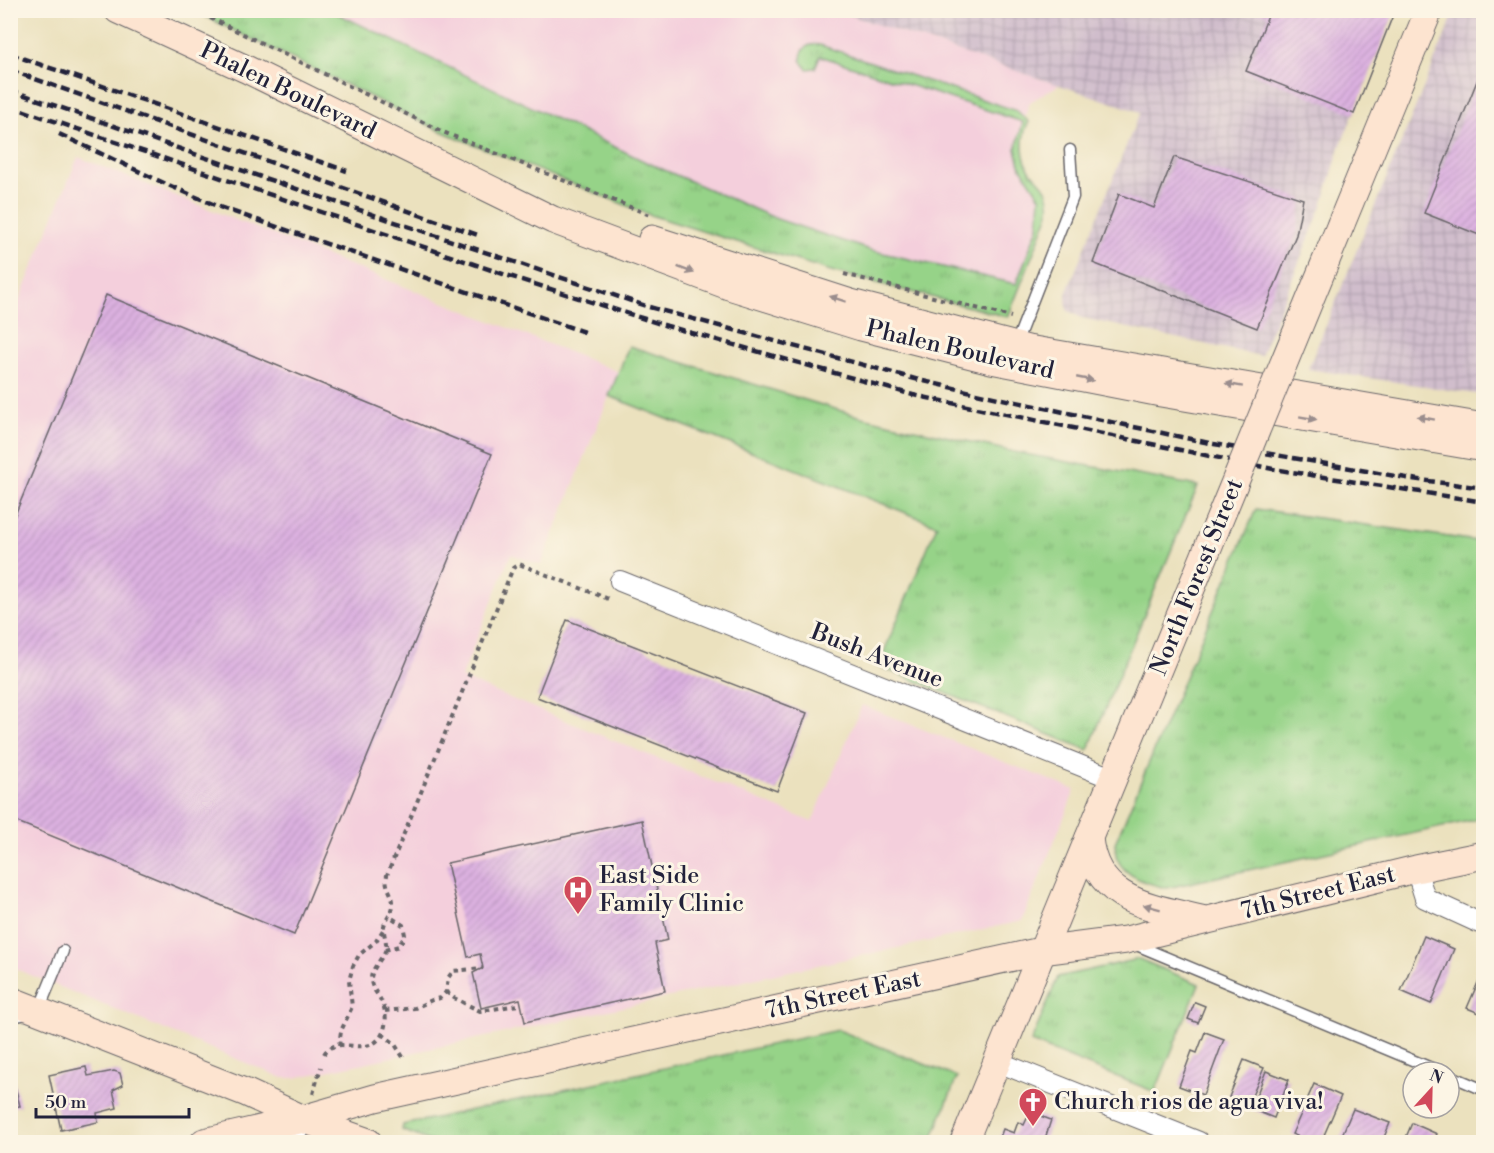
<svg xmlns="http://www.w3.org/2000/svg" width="1494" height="1153" viewBox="0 0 1494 1153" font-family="'Libre Bodoni',serif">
  <defs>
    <pattern id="industrial-grid" width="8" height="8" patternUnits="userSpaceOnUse" patternTransform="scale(1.5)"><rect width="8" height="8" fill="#d0bdcc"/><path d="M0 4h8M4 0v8" fill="none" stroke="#b2a2b0"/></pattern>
    <pattern id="grass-tufts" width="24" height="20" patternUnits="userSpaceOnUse" patternTransform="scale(1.5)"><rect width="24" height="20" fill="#96d388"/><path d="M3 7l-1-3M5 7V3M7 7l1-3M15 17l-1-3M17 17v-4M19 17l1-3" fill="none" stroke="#81b576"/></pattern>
    <pattern id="building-hatch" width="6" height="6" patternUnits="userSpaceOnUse" patternTransform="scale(1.5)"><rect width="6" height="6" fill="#dcb1e0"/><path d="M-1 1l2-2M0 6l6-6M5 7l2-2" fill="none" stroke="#bc98c1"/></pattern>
  </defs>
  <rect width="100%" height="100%" fill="#fcf5e5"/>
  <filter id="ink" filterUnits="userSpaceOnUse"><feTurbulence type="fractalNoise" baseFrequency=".0167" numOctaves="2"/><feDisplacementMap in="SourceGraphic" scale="12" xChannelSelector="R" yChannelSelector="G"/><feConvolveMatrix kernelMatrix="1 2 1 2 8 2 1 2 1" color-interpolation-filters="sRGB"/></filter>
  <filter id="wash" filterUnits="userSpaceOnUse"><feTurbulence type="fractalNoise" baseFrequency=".008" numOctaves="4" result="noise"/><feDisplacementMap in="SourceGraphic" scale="24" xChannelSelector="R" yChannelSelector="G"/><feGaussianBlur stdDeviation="1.35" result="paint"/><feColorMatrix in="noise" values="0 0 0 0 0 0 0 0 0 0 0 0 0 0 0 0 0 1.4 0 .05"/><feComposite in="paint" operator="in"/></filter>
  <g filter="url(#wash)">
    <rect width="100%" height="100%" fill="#ebe1be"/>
    <g fill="#f4cfdc">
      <path d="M332,11H837L1059,85L1030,102L1023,122L1021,168L1040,197L1038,227L1016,285L870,250L777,219L646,162Z"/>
      <path d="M78,157L619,372L541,565L511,554L461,678L812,822L862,705L1075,790L1022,921L295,1078H283L11,967V320Z"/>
    </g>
    <g fill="url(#industrial-grid)">
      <path d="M837,11H1395L1340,147L1323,203L1261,356L1082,318L1067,310L1066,294L1140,112Z"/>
      <path d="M1455,11H1483V395L1308,369Z"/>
    </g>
    <g fill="url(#grass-tufts)" stroke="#5c7a62" stroke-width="1.5">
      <path d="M194,11H332L646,162L777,219L870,250L1016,284L1038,227L1040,197L1021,168L1016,149L1023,122L820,56L815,68L807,69L801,60C801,48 808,43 820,45L1017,111L1029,122C1020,137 1021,159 1032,173C1037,179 1044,184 1047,192C1050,200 1050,208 1048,216L1008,317L831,271L650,215L443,132Z"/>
      <path d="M629,346L858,416L1014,452L1198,486L1088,750L878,666L937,525L609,396Z"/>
      <path d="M1256,509L1483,542V818L1167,888C1149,884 1124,877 1117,858C1115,854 1116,847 1115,843Z"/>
      <path d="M1139,959L1199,984L1155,1092L1031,1042L1058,977Z"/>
      <path d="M838,1030L957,1077L931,1142H432L402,1130L403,1125Z"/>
    </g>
    <g id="blocks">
      <g fill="url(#building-hatch)">
        <path d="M1256,10H1395L1354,114L1246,71L1268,16Z"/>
        <path d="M1479,76L1484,78V237L1424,213Z"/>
        <path d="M1174,157L1303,199L1296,235L1257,328L1093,263L1119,194L1154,208Z"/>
        <path d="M106,295L492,454L294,935L10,819V527Z"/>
        <path d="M567,620L807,713L777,791L537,697Z"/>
        <path d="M642,820L668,940L655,943L665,991L525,1022L520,999L481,1008L473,973L483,968L480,954L468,957L447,863Z"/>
        <path d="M1424,936L1454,949L1431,1004L1401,991Z"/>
        <path d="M1480,978L1484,979V1015L1467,1008Z"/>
        <path d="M1195,1002L1205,1006L1198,1023L1188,1019Z"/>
        <path d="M1205,1032L1224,1039L1203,1095L1179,1086L1192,1051L1197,1053Z"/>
        <path d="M1244,1060L1264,1068L1248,1105L1229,1097Z"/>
        <path d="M10,1066L20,1106L10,1107Z"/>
        <path d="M86,1067L88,1076L114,1071L120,1073L123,1085L113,1090L117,1108L97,1113L98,1122L61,1130L49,1075Z"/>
        <path d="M1266,1071L1289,1080L1274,1118L1251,1109Z"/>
        <path d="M1314,1084L1341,1096L1321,1142H1311L1292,1134Z"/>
        <path d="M1426,1108H1441L1438,1113Z"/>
        <path d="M1353,1109L1390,1123L1382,1142H1339Z"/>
        <path d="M1030,1112L1051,1120L1044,1142H1006L999,1140L1003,1129L1014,1133L1018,1122L1024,1125Z"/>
        <path d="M1412,1123L1437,1134L1434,1142H1404Z"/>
      </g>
    </g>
  </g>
  <g filter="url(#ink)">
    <use href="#blocks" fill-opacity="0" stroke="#686569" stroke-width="1.5"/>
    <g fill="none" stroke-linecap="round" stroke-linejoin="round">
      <g stroke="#686569" stroke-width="13">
        <g id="lane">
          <path d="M1015,346L1073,197L1070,150"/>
          <path d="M1134,944L1441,1072"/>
          <path d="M10,1017L38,1012L63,951"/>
          <path d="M1449,1075L1484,1090"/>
        </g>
      </g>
      <g stroke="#686569" stroke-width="22">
        <g id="street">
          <path d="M620,581L1114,779"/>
          <path d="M1416,869L1425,898L1484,925"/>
          <path d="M998,1062L1199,1142"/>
          <path d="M292,1142L303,1119"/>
        </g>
      </g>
      <g stroke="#686569" stroke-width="29">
        <g id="secondary">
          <path d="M118,10L246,69L553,220L729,286L861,327L991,360L1161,393L1484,448"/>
          <path d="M1341,224L1429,10"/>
          <path d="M652,239L851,303L1028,349L1484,427"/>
          <path d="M1089,838C1095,903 1153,907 1205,920"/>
          <path d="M10,1000L247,1093L303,1119L368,1142"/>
          <path d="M204,1142L303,1119L375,1098L1041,951L1126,940L1416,869L1484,855"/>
          <path d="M964,1142L1216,528"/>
        </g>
      </g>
      <g stroke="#686569" stroke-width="4" stroke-dasharray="4.5 4.5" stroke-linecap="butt">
        <path d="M194,10L443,132L650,215"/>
        <path d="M844,274L1011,317"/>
        <path d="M385,950L399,946L405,935L403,925L389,916"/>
        <path d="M446,992L454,998L480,1011L518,1005"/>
        <path d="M385,1011L415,1008L432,1000L440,998L446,992L448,978L453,971L483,968"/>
        <path d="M382,1034L394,1043L405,1060"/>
        <path d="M339,1046L341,1031L352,1007L349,981L353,966L359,955L376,941L383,930"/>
        <path d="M324,1054C337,1033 366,1059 381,1036C388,1024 387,1010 379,997C376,992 372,988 371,981C370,968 383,960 386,948C387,941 383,934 384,926C386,918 393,912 393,905C394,893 384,889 387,875L513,568L519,564L611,600"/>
        <path d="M313,1094L321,1067"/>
      </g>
      <use href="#lane" stroke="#fff" stroke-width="10"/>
      <use href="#street" stroke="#fff" stroke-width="20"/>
      <use href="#secondary" stroke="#fde4d0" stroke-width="27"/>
      <g stroke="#22223b" stroke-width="4.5" stroke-dasharray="9 4.5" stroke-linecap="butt">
        <path d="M10,54L347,171"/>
        <path d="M10,70L414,213L481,236"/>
        <path d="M10,90L267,179L649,307L919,380L998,398L1214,444L1412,479L1484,488"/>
        <path d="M10,106L506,275L667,326L913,395L1273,469L1484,502"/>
        <path d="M59,134L166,184L222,208L587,333"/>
      </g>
      <g stroke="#686569" stroke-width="29" stroke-linecap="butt">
        <path id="secondary-bridge" d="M1216,528L1341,224"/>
      </g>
      <use href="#secondary-bridge" stroke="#fde4d0" stroke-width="27"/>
    </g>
    <defs><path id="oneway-solid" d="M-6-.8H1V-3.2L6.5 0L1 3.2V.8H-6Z" transform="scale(1.5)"/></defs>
    <g fill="#9a8d8d">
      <use href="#oneway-solid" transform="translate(686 270) rotate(21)"/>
      <use href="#oneway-solid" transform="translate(838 299) rotate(-162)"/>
      <use href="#oneway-solid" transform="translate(1085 379) rotate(11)"/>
      <use href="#oneway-solid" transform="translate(1234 385) rotate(-170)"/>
      <use href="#oneway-solid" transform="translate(1308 418) rotate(10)"/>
      <use href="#oneway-solid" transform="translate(1426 418) rotate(-170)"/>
      <use href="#oneway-solid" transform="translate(1152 907) rotate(-165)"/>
    </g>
  </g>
  <defs>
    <g id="hospital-pin" transform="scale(1.5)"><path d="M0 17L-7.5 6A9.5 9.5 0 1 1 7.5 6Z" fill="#d1495b" stroke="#fcf5e5"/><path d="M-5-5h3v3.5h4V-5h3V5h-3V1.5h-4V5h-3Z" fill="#fff"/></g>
    <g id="church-pin" transform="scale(1.5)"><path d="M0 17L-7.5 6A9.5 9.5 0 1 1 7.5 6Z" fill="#d1495b" stroke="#fcf5e5"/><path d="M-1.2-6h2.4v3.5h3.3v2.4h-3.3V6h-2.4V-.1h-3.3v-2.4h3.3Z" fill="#fff"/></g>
  </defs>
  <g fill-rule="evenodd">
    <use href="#hospital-pin" x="578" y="890"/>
    <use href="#church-pin" x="1033" y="1102"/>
  </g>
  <g text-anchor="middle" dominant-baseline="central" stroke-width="6" stroke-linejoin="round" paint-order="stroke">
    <g font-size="24" fill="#22223b" stroke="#fcf5e5">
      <text transform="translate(288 91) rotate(26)">Phalen Boulevard</text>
      <text transform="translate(960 350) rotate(13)">Phalen Boulevard</text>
      <text transform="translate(1197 577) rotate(-68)">North Forest Street</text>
      <text transform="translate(877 656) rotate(21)">Bush Avenue</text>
      <text transform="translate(1318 893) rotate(-14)">7th Street East</text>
      <text transform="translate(843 995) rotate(-12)">7th Street East</text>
    </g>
    <g font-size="24" fill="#22223b" stroke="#fcf5e5" text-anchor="start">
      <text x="599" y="876">East Side<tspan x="599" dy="28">Family Clinic</tspan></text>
      <text x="1054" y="1102">Church rios de agua viva!</text>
    </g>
  </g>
  <rect width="1494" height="1153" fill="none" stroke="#fcf5e5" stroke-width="36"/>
  <g transform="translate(1431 1090) rotate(22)"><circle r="28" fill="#fcf5e5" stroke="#a5a1a1" stroke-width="1.5"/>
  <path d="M0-4.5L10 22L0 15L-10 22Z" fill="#d1495b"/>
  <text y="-9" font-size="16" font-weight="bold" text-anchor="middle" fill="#22223b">N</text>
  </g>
  <path d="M36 1108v9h153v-9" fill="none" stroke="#22223b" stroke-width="3"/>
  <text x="45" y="1108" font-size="18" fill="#22223b" stroke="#fcf5e5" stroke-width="4.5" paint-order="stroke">50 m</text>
</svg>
